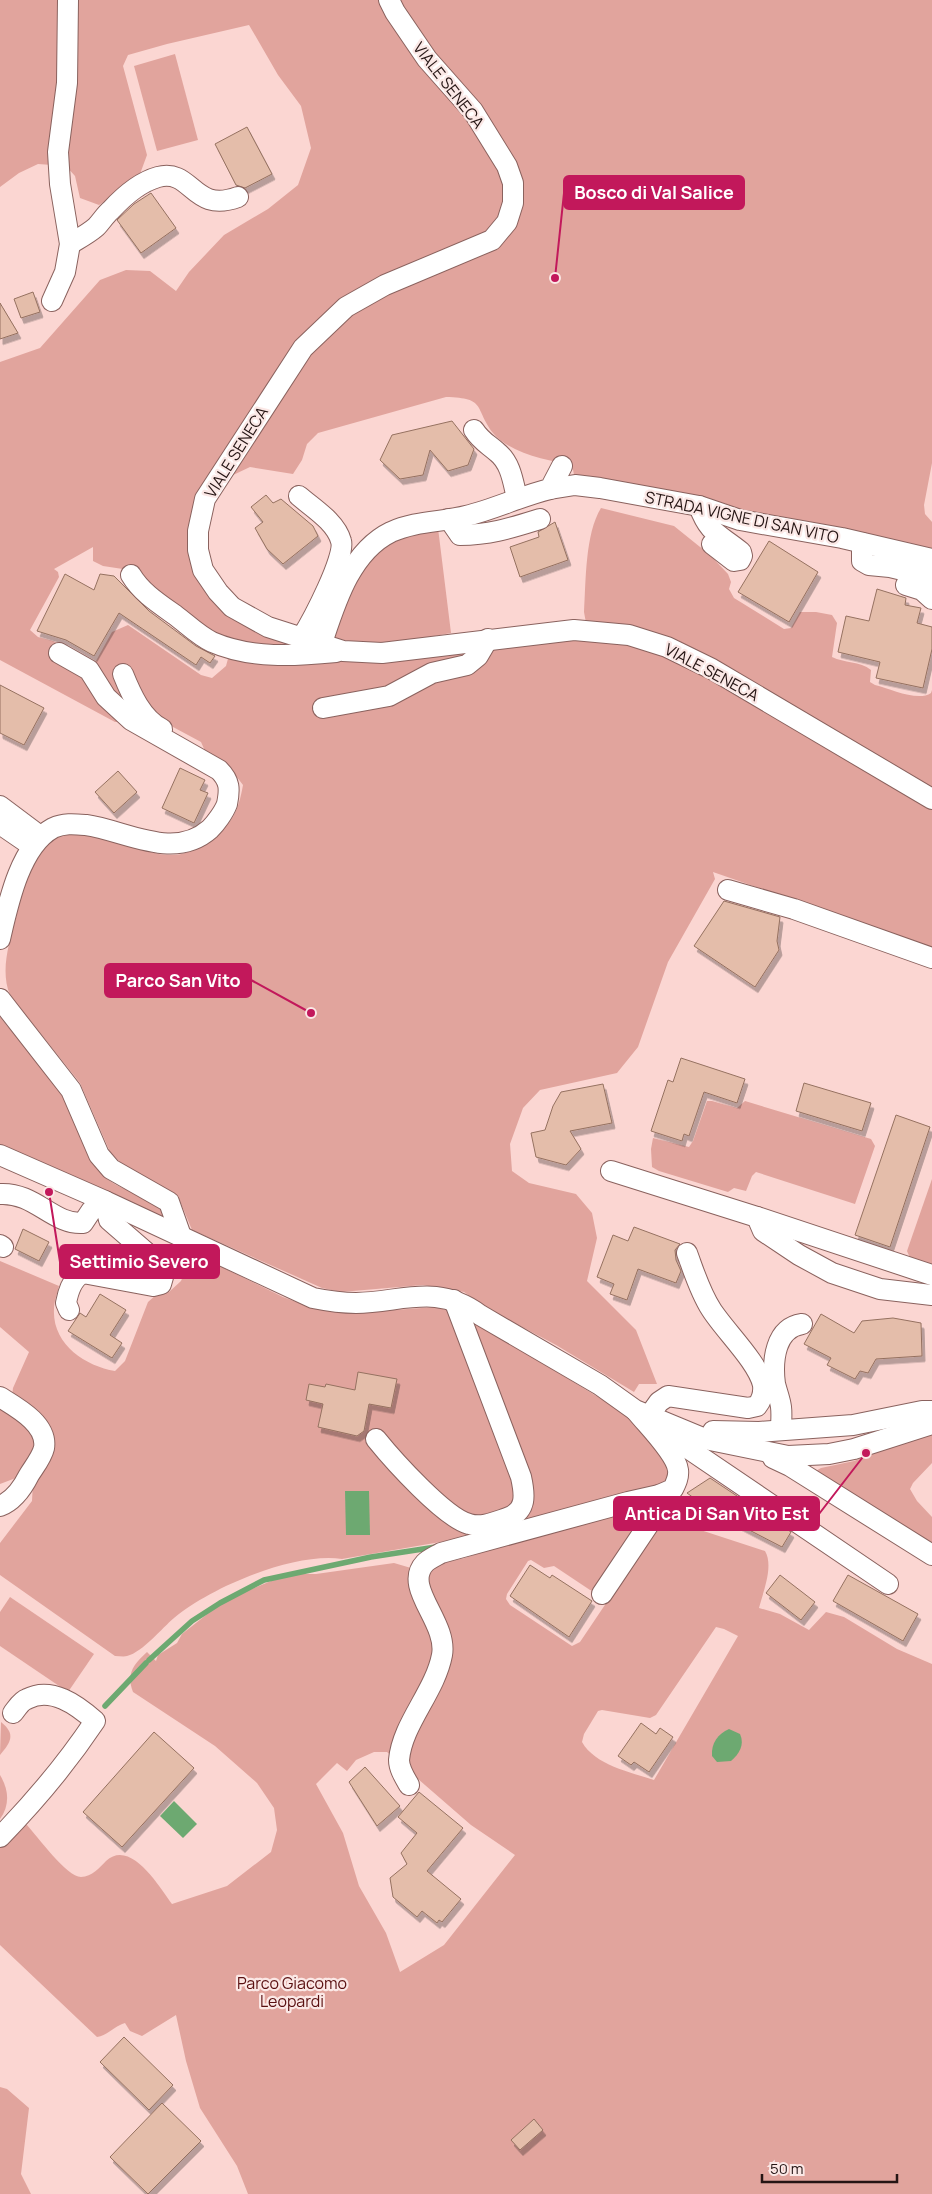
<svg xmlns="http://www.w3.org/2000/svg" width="932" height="2194" viewBox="0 0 932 2194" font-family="Manrope,sans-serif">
  <defs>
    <filter id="shadow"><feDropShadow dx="3" dy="5.5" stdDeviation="0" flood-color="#0004"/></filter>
  </defs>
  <rect width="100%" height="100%" fill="#fbd6d2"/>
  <g fill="#e1a49d" fill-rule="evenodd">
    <path d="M0,0H932V463L924,505L925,514L932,522V549L829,525L741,510L724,503L574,475L572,464C549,462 508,452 493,433C474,408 487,398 446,397L318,433L307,444L302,460L293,474L250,467L231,476L218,489L207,517L206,551L227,613L242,624L262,633L309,647L585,638L635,646L683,663L932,808V948L713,872L715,879L668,962L638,1047L617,1073L540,1090L523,1108L510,1144L512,1171L529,1183L576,1194L592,1213L597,1238L587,1281L636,1330L657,1384H639L634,1392L556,1345L488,1309L464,1292L423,1285L341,1292L322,1288L192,1230L180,1201L172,1192L123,1165L110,1152L80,1083L10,995C0,971 9,943 16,918C21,896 30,861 46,845C75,814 136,855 170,855C185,856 200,847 211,839C233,823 238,812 243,785L233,772L205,751L201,742L160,720L115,722L0,660V362L40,348L100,280L126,270L150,271L176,291L189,272L224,235L268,209L298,185L311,148L301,106L278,75L249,25L167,44L128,55L123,66L147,155L140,174L117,193L99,205L80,198L75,176L66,166L38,164L19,173L0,187ZM93,547V561L103,566L136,571L229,655L226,666L212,678L201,675L128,625L112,632L96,661L90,660L53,641L38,637L30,630L59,577L58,572L54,569Z"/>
    <path d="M175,54L198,140L157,151L134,66Z"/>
    <path d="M601,508L674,526L710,555L728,574L731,582L729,589L734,598L784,629L791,628L800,612H816L832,615L837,623L832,657C844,663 860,661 871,670L870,682L875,685C891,689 918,702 931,693L932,690V789L761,687L586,623L584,612C586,581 585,534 601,508Z"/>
    <path d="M438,528L451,633L378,646L333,638C345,601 362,554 400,536C411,531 427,531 438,528Z"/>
    <path d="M0,1017C20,1043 47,1066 63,1094C75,1117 84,1155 101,1173C118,1193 152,1193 168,1214L164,1218L0,1144Z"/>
    <path d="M707,1101H712L737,1108L745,1101L871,1139L875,1146L855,1204L756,1172L752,1176L746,1191L734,1188L728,1192L659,1171L652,1167L651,1149L653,1138L689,1147L693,1141Z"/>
    <path d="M932,1179V1270L911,1260L907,1251Z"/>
    <path d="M193,1253L283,1297L310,1307L351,1313L436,1307L465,1316L644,1425L668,1466L669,1477L664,1484L475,1536L342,1559C294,1552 211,1587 174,1618C162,1628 143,1652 127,1656C124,1657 119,1656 115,1656L0,1575V1543L32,1501L33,1481L48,1458L12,1396L13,1388L29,1352L0,1327V1261L59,1286C57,1294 54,1302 54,1309C52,1344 85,1366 115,1371L125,1361L148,1302L156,1295L169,1292L181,1281Z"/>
    <path d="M0,1405L32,1426L37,1450L21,1476L0,1484Z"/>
    <path d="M932,1432V1463L913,1483L910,1489L917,1501L932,1517V1549L814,1472L821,1468L854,1461Z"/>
    <path d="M640,1506L646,1510L595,1591L590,1590L554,1566L544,1568L531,1560L528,1561L507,1594L506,1599L510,1605L572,1646L580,1642L662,1520L676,1522L765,1551C774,1566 763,1592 759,1608L780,1614L809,1630L826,1612L844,1617L897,1649L932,1664V2194H248L237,2166L200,2108L186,2061L176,2015L142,2036L130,2031L125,2023C114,2026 109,2035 97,2037L0,1945V1843L19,1824L27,1825C37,1836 67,1877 81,1877C92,1877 100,1867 106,1861C131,1838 160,1888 172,1904L227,1886L271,1852L277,1830L274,1808L257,1783L215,1746L133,1692C126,1674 133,1665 147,1652L156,1661L158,1655L177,1643L182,1634L220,1604L237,1595L276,1579L300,1574H316L394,1563L411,1568L433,1565L465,1558L522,1538ZM716,1627L724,1629L738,1636L654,1780C630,1772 595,1765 582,1742L584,1734L598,1711L602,1710L650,1718L656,1715ZM374,1752H387L471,1825L515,1855L444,1945L400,1972L386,1933L359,1886L343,1833L316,1784L337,1763L347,1771L356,1760Z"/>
    <path d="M10,1597L94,1654L68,1692L0,1646V1612Z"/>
    <path d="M1,1722C16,1734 11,1742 0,1755Z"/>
    <path d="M0,1775C9,1790 10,1805 0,1819Z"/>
    <path d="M0,2087L7,2089L29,2108L21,2174L31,2194H0Z"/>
  </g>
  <g fill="#6da971">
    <path d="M345,1491H369L370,1535H346Z"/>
    <path d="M729,1729L740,1734C745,1745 739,1754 731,1761L717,1762L712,1756C711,1743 718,1734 729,1729Z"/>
    <path d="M174,1801L197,1824L183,1838L160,1816Z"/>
  </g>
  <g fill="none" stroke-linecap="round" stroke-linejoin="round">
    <g stroke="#6da971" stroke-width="5.5">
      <path d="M149,1660L192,1621L220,1603L264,1580L371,1557L436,1547"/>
      <path d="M105,1706L146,1663"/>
    </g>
  </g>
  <g fill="#e4bdaa" stroke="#957160" filter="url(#shadow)">
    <path d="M247,127L272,174L245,188L236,185L215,144Z"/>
    <path d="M151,193L176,228L141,253L117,220L134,204Z"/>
    <path d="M33,292L40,312L21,318L14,299Z"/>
    <path d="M0,303L18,333L0,339Z"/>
    <path d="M452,421L474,449L468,465L448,471L430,450L423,475L400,479L380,460L392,435Z"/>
    <path d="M266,495L273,503L281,499L313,526L318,536L283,564L267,549L255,528L263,522L251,507Z"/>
    <path d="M555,522L568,560L520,577L510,547L539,537L538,532Z"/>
    <path d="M769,541L818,572L789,622L738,592Z"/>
    <path d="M65,574L94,590L100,574L114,576L149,611L196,646L215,656L210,663L201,657L196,665L119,613L94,656L66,640L37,631Z"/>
    <path d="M877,589L906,598L905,605L921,608L917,623L932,627V649L923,688L876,678L880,662L838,652L846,616L869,621Z"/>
    <path d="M0,685L44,708L24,745L0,733Z"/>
    <path d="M180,768L205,780L200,790L208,793L194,823L162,808Z"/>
    <path d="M118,771L137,792L114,813L95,792Z"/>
    <path d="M724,901L780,917L777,941L779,950L755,987L694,946Z"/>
    <path d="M681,1058L745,1079L737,1103L704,1092L689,1136L684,1134L682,1141L651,1131L668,1080L673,1082Z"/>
    <path d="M804,1083L871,1103L862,1131L796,1111Z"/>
    <path d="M603,1084L612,1123L570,1131L581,1149L566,1165L536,1157L531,1133L545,1130L553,1106L561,1092Z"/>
    <path d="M896,1115L930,1127L890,1247L855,1235Z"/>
    <path d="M634,1227L680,1244L675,1250L676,1260L681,1271L676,1283L638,1269L627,1300L610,1294L614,1284L597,1277L613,1235L628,1241Z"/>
    <path d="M23,1229L49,1242L39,1261L15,1249Z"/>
    <path d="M100,1294L126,1310L110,1335L122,1343L112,1358L68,1331L80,1313L86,1317Z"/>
    <path d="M821,1314L854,1333L862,1321L893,1318L921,1323L922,1356L876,1359L868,1373L860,1371L855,1379L827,1365L831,1358L804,1344Z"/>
    <path d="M358,1372L397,1379L391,1408L369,1404L364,1431L357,1436L318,1427L323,1404L306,1400L309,1384L325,1387L326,1384L355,1390Z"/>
    <path d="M710,1478L791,1532L782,1547L726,1518H721L687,1493Z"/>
    <path d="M530,1565L550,1578L552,1575L592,1601L569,1637L510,1596Z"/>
    <path d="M780,1575L815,1602L801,1620L766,1593Z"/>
    <path d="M848,1575L918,1614L903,1641L833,1601Z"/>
    <path d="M641,1723L656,1734L660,1728L673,1737L649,1772L634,1762L631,1765L618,1756Z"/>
    <path d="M154,1732L194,1768L122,1847L83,1812Z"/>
    <path d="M365,1767L400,1806L377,1826L349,1782Z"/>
    <path d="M419,1792L463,1828L427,1871L461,1899L442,1922L439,1920L437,1923L422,1911L417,1917L393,1897L390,1878L407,1864L401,1853L417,1833L398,1817Z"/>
    <path d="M124,2037L173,2085L149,2110L100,2062Z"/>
    <path d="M162,2103L201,2141L148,2194L110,2157Z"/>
    <path d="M534,2119L543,2130L520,2150L511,2140Z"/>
  </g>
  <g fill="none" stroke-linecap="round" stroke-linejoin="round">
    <g stroke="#8a625e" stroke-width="22">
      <g id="minor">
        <path d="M389,0L395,12L427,59L473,111L507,166L513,183V203L507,222L492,240L385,285L346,307L303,348L205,499L198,531V550L203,570L218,592L232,607L268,627L343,651L382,653L574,630L629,635L667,647L712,669L932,799"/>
        <path d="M70,244C78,239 88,234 96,227C101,222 105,215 111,210C123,197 140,182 158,177C193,168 192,214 238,197"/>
        <path d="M52,301L65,272L70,244L60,184L58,152L67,83L68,0"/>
        <path d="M474,430C481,441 488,444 497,452C511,463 513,482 517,498"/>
        <path d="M550,489L575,485L600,488L699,506L740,520L842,538L932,559"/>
        <path d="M299,496C313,508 336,522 341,541C346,557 312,621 302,637"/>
        <path d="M699,506C709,534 719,534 741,552L742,556L740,560L734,561L712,544"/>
        <path d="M449,519L460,535C490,535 511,528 540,519"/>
        <path d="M862,543V561L869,565L890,567L932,577"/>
        <path d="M131,575C141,592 158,603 175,615C187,624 199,636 212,642C251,659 295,656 336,652"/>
        <path d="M906,585L922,590L932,599"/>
        <path d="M322,643C335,604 350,552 391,532C415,521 442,522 466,516C495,509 521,496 550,489L562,466"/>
        <path d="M123,674C131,694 142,719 162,729"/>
        <path d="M323,708L389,696L432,673L467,665L478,656L488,639"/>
        <path d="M0,806L40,836"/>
        <path d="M0,824L32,846"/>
        <path d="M728,890L794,909L932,958"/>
        <path d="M0,939C8,904 20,846 53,828C64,823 74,824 86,825C127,831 174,861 210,829C216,823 224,812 227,804C230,789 230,781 219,770L131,720L106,697L89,670L59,653"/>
        <path d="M0,999L71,1090L99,1155L111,1169L169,1202L181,1236"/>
        <path d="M0,1155L105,1201L313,1298C328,1301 341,1303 356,1303C403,1302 437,1283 480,1315L600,1385L635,1410L705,1439L788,1456L829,1454L854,1449L932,1424"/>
        <path d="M611,1171L757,1217L763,1231L799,1255L832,1273L880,1289L932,1295"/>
        <path d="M0,1194C35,1192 53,1225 83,1223L91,1211L105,1201L109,1220L147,1253L160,1267L163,1277L161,1284L153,1286L83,1273C73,1278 68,1292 66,1303L69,1310"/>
        <path d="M757,1217L932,1275"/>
        <path d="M0,1245L3,1247"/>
        <path d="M0,1397C16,1407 48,1424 44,1448C42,1457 34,1467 29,1475C23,1487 13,1501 0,1506"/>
        <path d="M649,1416L659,1402L668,1396L748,1408L757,1406C762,1400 764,1394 763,1385C758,1362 724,1330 711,1309C700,1292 694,1272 687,1253"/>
        <path d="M658,1428L888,1584"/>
        <path d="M781,1430C781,1423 782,1414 781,1407C780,1399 777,1392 775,1384C772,1361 775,1328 802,1324"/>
        <path d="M713,1431L759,1432L853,1425L922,1411H932"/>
        <path d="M376,1439C393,1460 445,1518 469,1524C482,1528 495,1522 507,1518C527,1511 525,1495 521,1477L454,1300"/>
        <path d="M773,1458L790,1466L932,1555"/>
        <path d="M602,1594L655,1515L659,1495"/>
        <path d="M409,1785C405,1778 399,1769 399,1760C402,1724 435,1692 442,1655C448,1622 402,1587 425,1563C429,1559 436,1556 441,1553L628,1502L659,1495L673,1489C676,1483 679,1477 678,1470C676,1453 647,1425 636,1411"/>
        <path d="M0,1837C35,1801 67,1763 95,1721C77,1705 51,1686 27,1699C21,1701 17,1708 13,1713"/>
      </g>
    </g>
    <use href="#minor" stroke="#fff" stroke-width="20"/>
  </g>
  <g text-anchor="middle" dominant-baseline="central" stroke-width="4.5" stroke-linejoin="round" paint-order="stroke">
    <g font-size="16" fill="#251514" stroke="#fbe8e6">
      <text transform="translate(449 85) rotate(52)">VIALE SENECA</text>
      <text transform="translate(236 452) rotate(-58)">VIALE SENECA</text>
      <text transform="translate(742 517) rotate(12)">STRADA VIGNE DI SAN VITO</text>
      <text transform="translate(712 672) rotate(28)">VIALE SENECA</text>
    </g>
    <g font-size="16" fill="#590f10" stroke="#fbe8e6">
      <text x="292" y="1983">Parco Giacomo<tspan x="292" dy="18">Leopardi</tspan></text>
    </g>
  </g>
  <path fill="none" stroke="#c2185b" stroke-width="2" d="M555 278L564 193M311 1013L251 980M49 1192L60 1262M866 1453L819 1514"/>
  <g fill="#c2185b" stroke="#fbe8e6" stroke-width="2">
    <circle cx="555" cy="278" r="5"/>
    <circle cx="311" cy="1013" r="5"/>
    <circle cx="49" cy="1192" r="5"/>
    <circle cx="866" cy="1453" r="5"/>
  </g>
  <g fill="#c2185b" stroke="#c2185b" stroke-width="2">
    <rect x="564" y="176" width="180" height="33" rx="5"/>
    <rect x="105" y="964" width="146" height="33" rx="5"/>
    <rect x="60" y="1245" width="159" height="33" rx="5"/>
    <rect x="614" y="1497" width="205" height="33" rx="5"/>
  </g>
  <g font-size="18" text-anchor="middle" font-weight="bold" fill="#fff">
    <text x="654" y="199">Bosco di Val Salice</text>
    <text x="178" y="987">Parco San Vito</text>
    <text x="139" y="1268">Settimio Severo</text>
    <text x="717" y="1520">Antica Di San Vito Est</text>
  </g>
  <path d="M762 2174v8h135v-8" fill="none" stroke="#251514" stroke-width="2.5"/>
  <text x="770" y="2174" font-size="15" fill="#251514" stroke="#fbe8e6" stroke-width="4" paint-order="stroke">50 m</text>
</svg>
